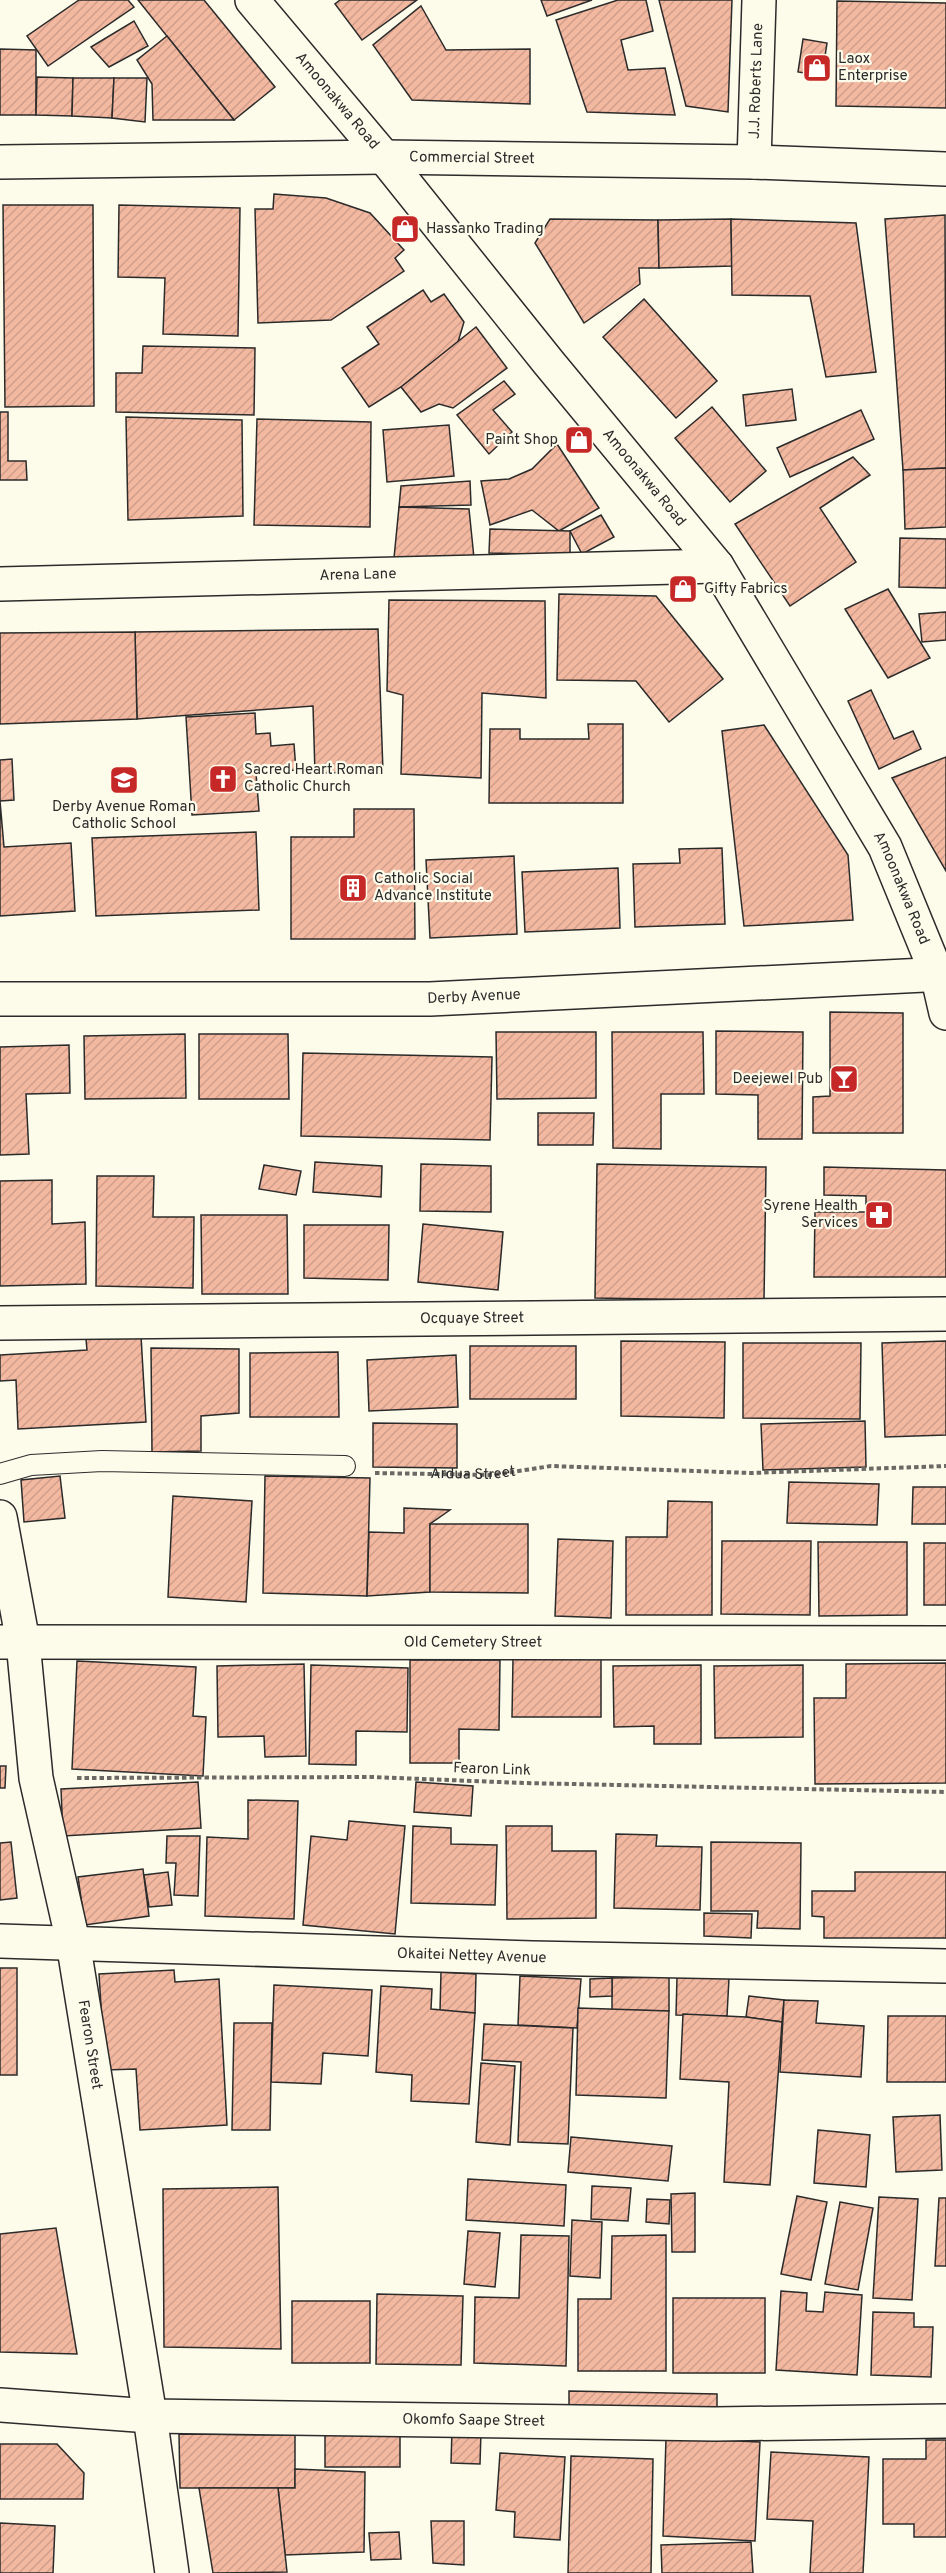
<svg xmlns="http://www.w3.org/2000/svg" width="946" height="2573" viewBox="0 0 946 2573" font-family="Overpass,sans-serif">
  <defs>
    <pattern id="building-hatch" width="6" height="6" patternUnits="userSpaceOnUse" patternTransform="scale(1.5)"><rect width="6" height="6" fill="#f2b8a0"/><path d="M-1 1l2-2M0 6l6-6M5 7l2-2" fill="none" stroke="#d09e8a"/></pattern>
  </defs>
  <rect width="100%" height="100%" fill="#fdfbea"/>
  <g fill="url(#building-hatch)" stroke="#2b2b2b" stroke-width="1.5">
    <path d="M79,0H128L134,7L48,66L27,36Z"/>
    <path d="M138,0H204L275,87L234,120Z"/>
    <path d="M340,0H417L362,40L335,4Z"/>
    <path d="M541,0H592L547,16Z"/>
    <path d="M618,0H646L653,31L621,40L628,70L665,68L675,115L587,112L556,20Z"/>
    <path d="M659,0H732L728,112L686,106Z"/>
    <path d="M837,1L946,3V108L836,106Z"/>
    <path d="M421,6L446,50L530,49V104L412,100L373,45Z"/>
    <path d="M134,21L148,46L109,67L91,47Z"/>
    <path d="M167,36L234,120H153L152,84L137,60Z"/>
    <path d="M803,39L827,43L822,76L798,72Z"/>
    <path d="M0,49L36,50V115H0Z"/>
    <path d="M37,77L73,78L72,116L36,115Z"/>
    <path d="M73,78H114L112,118L72,116Z"/>
    <path d="M114,78H147L145,122L112,118Z"/>
    <path d="M274,194L326,198L370,213L404,250L395,258L404,271L331,320L258,323L255,209H273Z"/>
    <path d="M3,205H93L94,406L5,407Z"/>
    <path d="M119,205L240,208L238,336L163,334L165,278L118,277Z"/>
    <path d="M945,215L946,468L903,470L885,219Z"/>
    <path d="M550,219L658,220L659,268H639L640,284L584,323L535,243Z"/>
    <path d="M731,219L732,266L659,268L658,220Z"/>
    <path d="M731,219L856,223L876,372L826,377L810,296L732,295Z"/>
    <path d="M423,290L431,302L444,294L464,322L458,342L401,387L369,407L342,368L379,344L367,327Z"/>
    <path d="M644,299L717,381L676,418L603,337Z"/>
    <path d="M476,327L507,368L453,408L439,404L421,412L401,387Z"/>
    <path d="M143,346L255,348L254,415L116,412V373H142Z"/>
    <path d="M504,381L515,394L493,410L512,432L489,454L457,415Z"/>
    <path d="M792,389L796,420L746,426L743,395Z"/>
    <path d="M712,407L766,471L730,502L675,438Z"/>
    <path d="M861,410L874,439L790,477L777,448Z"/>
    <path d="M0,412H8V461H26L27,480H0Z"/>
    <path d="M126,417L242,420L243,516L128,520Z"/>
    <path d="M257,419L371,422L370,527L254,525Z"/>
    <path d="M449,425L454,476L387,482L383,430Z"/>
    <path d="M557,444L599,508L559,531L532,510L490,525L481,481L509,479L532,469Z"/>
    <path d="M853,457L870,475L820,508L856,562L790,606L735,524Z"/>
    <path d="M946,468V527L905,529L903,470Z"/>
    <path d="M470,481L471,505L399,507L401,486Z"/>
    <path d="M399,507L469,509L474,558H394Z"/>
    <path d="M601,515L614,537L582,554L570,531Z"/>
    <path d="M490,529L570,531V555L489,553Z"/>
    <path d="M900,538L946,539V588L899,587Z"/>
    <path d="M888,589L930,658L888,678L845,609Z"/>
    <path d="M559,594L656,596L723,679L669,722L636,681L557,680Z"/>
    <path d="M389,600L545,601L546,698L482,693L481,778L401,774L403,695L387,691Z"/>
    <path d="M946,612V640L922,642L919,614Z"/>
    <path d="M378,629L383,772L315,773L313,706L137,719L135,632Z"/>
    <path d="M135,632L137,719L0,724V633Z"/>
    <path d="M871,690L894,739L913,731L921,749L879,769L848,701Z"/>
    <path d="M255,713L256,734L270,733L271,746L294,744L296,770L256,773L259,811L192,815L186,717Z"/>
    <path d="M588,724H623V803H489L490,729H520V739H589Z"/>
    <path d="M764,725L848,855L853,920L744,926L722,731Z"/>
    <path d="M946,757V871L892,778Z"/>
    <path d="M12,759L14,800L0,801L4,847L71,843L75,911L0,916V760Z"/>
    <path d="M354,809H414L415,939H291V837H354Z"/>
    <path d="M256,832L259,910L96,916L92,838Z"/>
    <path d="M722,848L725,924L635,927L633,864L680,863L679,849Z"/>
    <path d="M514,856L517,934L430,938L426,860Z"/>
    <path d="M618,868L620,928L525,932L522,872Z"/>
    <path d="M830,1012L903,1013V1133H813V1097L830,1096Z"/>
    <path d="M716,1031L803,1032L802,1139H758V1095L716,1094Z"/>
    <path d="M496,1032H596V1098L497,1099Z"/>
    <path d="M612,1032H703L704,1094H661V1149L613,1148Z"/>
    <path d="M185,1034L186,1098L85,1099L84,1036Z"/>
    <path d="M199,1034H288L289,1099H199Z"/>
    <path d="M69,1045L70,1093L26,1094L29,1154L0,1155V1047Z"/>
    <path d="M303,1053L492,1057L490,1140L301,1136Z"/>
    <path d="M538,1113H594L593,1145H538Z"/>
    <path d="M315,1162L382,1166L381,1197L313,1192Z"/>
    <path d="M421,1164L491,1166V1212L420,1211Z"/>
    <path d="M597,1164L766,1167L764,1301L595,1298Z"/>
    <path d="M264,1165L301,1171L296,1195L259,1189Z"/>
    <path d="M824,1167L946,1170V1277H814L815,1212H866V1196L824,1195Z"/>
    <path d="M97,1176H154L153,1217H194L193,1288L96,1286Z"/>
    <path d="M52,1180V1224L85,1222L86,1284L0,1286V1181Z"/>
    <path d="M201,1215H287L288,1294H202Z"/>
    <path d="M423,1224L503,1232L498,1290L418,1282Z"/>
    <path d="M304,1225H389L388,1280L304,1278Z"/>
    <path d="M141,1336L146,1422L18,1429L16,1380L0,1381V1355L87,1350L86,1339Z"/>
    <path d="M621,1341L725,1342L724,1418L621,1416Z"/>
    <path d="M946,1341V1435L885,1437L882,1343Z"/>
    <path d="M743,1343H861L860,1419L743,1418Z"/>
    <rect x="470" y="1346" width="106" height="53"/>
    <path d="M151,1348L239,1349V1413L201,1416V1451L152,1452Z"/>
    <path d="M338,1352L339,1417H250V1353Z"/>
    <path d="M456,1355L458,1407L369,1411L367,1360Z"/>
    <path d="M865,1421L866,1467L763,1470L761,1424Z"/>
    <path d="M373,1423L457,1424V1468L373,1467Z"/>
    <path d="M60,1476L65,1518L24,1522L21,1480Z"/>
    <path d="M265,1476L370,1478L367,1596L263,1593Z"/>
    <path d="M789,1482L879,1484L877,1525L787,1523Z"/>
    <path d="M913,1487H946V1524H912Z"/>
    <path d="M173,1496L252,1501L246,1602L168,1597Z"/>
    <path d="M668,1501L712,1502V1615H626V1537H667Z"/>
    <path d="M404,1508L450,1510L430,1524V1592L367,1596L369,1532L404,1533Z"/>
    <path d="M430,1524H528V1593L430,1592Z"/>
    <path d="M558,1539L613,1541L611,1618L555,1616Z"/>
    <path d="M722,1541H811L810,1615L721,1614Z"/>
    <path d="M818,1542H907V1615L819,1616Z"/>
    <rect x="924" y="1543" width="22" height="62"/>
    <path d="M513,1659H601V1717H512Z"/>
    <path d="M410,1660H500L499,1730L459,1729V1763H410Z"/>
    <path d="M77,1661L196,1667L193,1716L206,1717L203,1776L72,1769Z"/>
    <path d="M946,1663V1783L815,1784L814,1698H846V1664Z"/>
    <path d="M304,1664L306,1756L265,1757L264,1736L218,1737L217,1666Z"/>
    <path d="M311,1665L408,1668L407,1732L356,1731V1765L309,1764Z"/>
    <path d="M701,1665V1744H654V1726L614,1727L613,1666Z"/>
    <path d="M803,1665V1737L715,1738L714,1666Z"/>
    <path d="M0,1766H6L5,1788H0Z"/>
    <path d="M198,1782L201,1828L63,1836L61,1789Z"/>
    <path d="M416,1782L473,1786L471,1816L414,1812Z"/>
    <path d="M248,1800L298,1801L294,1919L205,1916L207,1837L248,1839Z"/>
    <path d="M349,1821L405,1826L395,1934L303,1925L311,1836L347,1840Z"/>
    <path d="M413,1826L451,1828V1844L497,1845L495,1905L411,1903Z"/>
    <path d="M506,1826H552V1851H596V1918L507,1919Z"/>
    <path d="M616,1834L657,1835L656,1846L702,1847L700,1910L614,1908Z"/>
    <path d="M167,1836H200L198,1896L174,1895L176,1863H166Z"/>
    <path d="M11,1842L17,1898L0,1900V1843Z"/>
    <path d="M711,1842L801,1843L800,1929L757,1928L758,1911H711Z"/>
    <path d="M143,1869L149,1916L85,1925L78,1877Z"/>
    <path d="M168,1872L172,1905L149,1907L144,1875Z"/>
    <path d="M855,1872H946V1938H824V1917L812,1916V1891H855Z"/>
    <path d="M704,1913L752,1914L751,1938L704,1936Z"/>
    <rect x="0" y="1968" width="17" height="107"/>
    <path d="M174,1970L175,1982L219,1979L227,2125L140,2130L136,2069L105,2070L99,1974Z"/>
    <path d="M441,1972L476,1974L475,2013L440,2011Z"/>
    <path d="M520,1976L581,1979L577,2028L518,2025Z"/>
    <path d="M669,1977V2011L612,2010V1978Z"/>
    <path d="M677,1977L729,1978L727,2016L676,2015Z"/>
    <path d="M612,1978V1996L590,1997V1979Z"/>
    <path d="M274,1985L372,1990L368,2056L323,2053L321,2084L271,2082Z"/>
    <path d="M381,1986L432,1989L431,2009L475,2013L469,2104L411,2101L412,2075L376,2072Z"/>
    <path d="M749,1996L784,2000L782,2022L746,2017Z"/>
    <path d="M784,2000L818,2001L816,2023L864,2026L861,2077L780,2072Z"/>
    <path d="M578,2008L669,2011L666,2098L576,2095Z"/>
    <path d="M683,2014L746,2017L782,2022L770,2185L724,2182L729,2082L680,2079Z"/>
    <path d="M888,2016H946V2082H887Z"/>
    <path d="M234,2023H272L270,2130H232Z"/>
    <path d="M484,2024L573,2028L568,2144L518,2142L521,2062L482,2060Z"/>
    <path d="M481,2063L515,2066L510,2145L476,2142Z"/>
    <path d="M940,2115L942,2170L896,2172L893,2117Z"/>
    <path d="M818,2130L870,2135L866,2187L814,2183Z"/>
    <path d="M571,2137L672,2146L668,2181L568,2172Z"/>
    <path d="M468,2179L566,2185L564,2226L466,2220Z"/>
    <path d="M592,2186L631,2188L628,2221L591,2219Z"/>
    <path d="M278,2187L281,2349L164,2347L163,2189Z"/>
    <path d="M695,2193V2252H672L671,2194Z"/>
    <path d="M797,2196L827,2202L811,2280L781,2274Z"/>
    <path d="M879,2197L918,2199L912,2300L873,2298Z"/>
    <path d="M939,2198H946V2266H935Z"/>
    <path d="M647,2199L670,2200L669,2224L646,2222Z"/>
    <path d="M840,2202L873,2208L858,2290L825,2284Z"/>
    <path d="M572,2220L602,2222L600,2278L570,2276Z"/>
    <path d="M56,2228L77,2354L0,2352V2234Z"/>
    <path d="M468,2231L500,2233L495,2287L464,2284Z"/>
    <path d="M521,2235L569,2236L566,2366L474,2363L475,2297L519,2298Z"/>
    <path d="M666,2235V2371H578V2299H611L612,2236Z"/>
    <path d="M781,2291L807,2293L806,2311L823,2312L825,2292L862,2295L857,2375L776,2370Z"/>
    <path d="M377,2294L463,2296L461,2365L376,2364Z"/>
    <rect x="673" y="2298" width="92" height="75"/>
    <rect x="292" y="2301" width="78" height="62"/>
    <path d="M873,2312L914,2313V2327H933L931,2377L871,2375Z"/>
    <path d="M569,2391L717,2394V2423L569,2419Z"/>
    <path d="M452,2430L481,2431L480,2464L451,2463Z"/>
    <path d="M325,2432L400,2433V2467H325Z"/>
    <path d="M179,2434L295,2435V2488H180Z"/>
    <path d="M666,2438L760,2442L755,2541L663,2536Z"/>
    <path d="M926,2440H946V2537H914V2524H883V2459H926Z"/>
    <path d="M0,2444H57L84,2473L83,2499H0Z"/>
    <path d="M771,2452L869,2457L863,2573H810L813,2521L767,2519Z"/>
    <path d="M500,2453L565,2457L560,2540L514,2537L515,2512L496,2510Z"/>
    <path d="M571,2456L653,2459L651,2573H568Z"/>
    <path d="M295,2469L365,2472L364,2552L285,2555L278,2488H295Z"/>
    <path d="M199,2488H278L287,2572L213,2573Z"/>
    <path d="M431,2521H464V2565L433,2563Z"/>
    <path d="M0,2523L55,2526L53,2573H0Z"/>
    <path d="M399,2532L401,2559L371,2560L369,2533Z"/>
    <path d="M751,2542L753,2573H662L661,2545Z"/>
  </g>
  <g fill="none" stroke-linecap="round" stroke-linejoin="round">
    <g stroke="#2b2b2b" stroke-width="22">
      <path id="lane" d="M0,1474L31,1465L102,1461L345,1466"/>
    </g>
    <g stroke="#2b2b2b" stroke-width="36">
      <g id="street">
        <path d="M0,162L384,157"/>
        <path id="s2" d="M754,162L759,0"/>
        <path id="s3" d="M0,584L717,566"/>
        <path id="s4" d="M0,1323L946,1314"/>
        <path id="s5" d="M0,1517L23,1642L36,1778L73,1942L150,2416L172,2573"/>
        <path id="s6" d="M2,1642L946,1643"/>
        <path id="s7" d="M0,1941L532,1958L946,1966"/>
        <path id="s8" d="M0,2405L150,2416L715,2424L946,2421"/>
      </g>
    </g>
    <g stroke="#2b2b2b" stroke-width="36">
      <g id="secondary">
        <path id="s9" d="M252,0L384,157L549,363L717,566L885,847L937,974L946,1013"/>
        <path id="s10" d="M384,157L754,162L946,169"/>
        <path id="s11" d="M0,999H430L946,974"/>
      </g>
    </g>
    <g stroke="#6a6964" stroke-width="4" stroke-dasharray="4.5 3" stroke-linecap="butt">
      <path id="s1" d="M375,1473L493,1475L551,1466L751,1473L946,1466"/>
      <path d="M77,1778L372,1777L524,1783L946,1792"/>
    </g>
    <use href="#lane" stroke="#fdfbea" stroke-width="20"/>
    <use href="#street" stroke="#fdfbea" stroke-width="33"/>
    <use href="#secondary" stroke="#fdfbea" stroke-width="33"/>
  </g>
  <defs>
    <g id="shop-square" transform="scale(1.5)"><rect x="-9" y="-9" width="18" height="18" rx="4" fill="#c62828" stroke="#fdfbea"/><path d="M-5-2.5h2.3a2.7 3.5 0 0 1 5.4 0H5L5.5 6h-11ZM-1.5-2.5h3a1.5 2.3 0 0 0-3 0Z" fill="#fff"/></g>
    <g id="church-square" transform="scale(1.5)"><rect x="-9" y="-9" width="18" height="18" rx="4" fill="#c62828" stroke="#fdfbea"/><path d="M-1.2-6h2.4v3.5h3.3v2.4h-3.3V6h-2.4V-.1h-3.3v-2.4h3.3Z" fill="#fff"/></g>
    <g id="school-square" transform="scale(1.5)"><rect x="-9" y="-9" width="18" height="18" rx="4" fill="#c62828" stroke="#fdfbea"/><path d="M0-5L7-2L0 1L-7-2ZM-4 1L0 2.5L4 1V4Q0 6-4 4Z" fill="#fff"/></g>
    <g id="building-square" transform="scale(1.5)"><rect x="-9" y="-9" width="18" height="18" rx="4" fill="#c62828" stroke="#fdfbea"/><path d="M-4-6H4V6H1V3H-1V6H-4ZM-2.5-4.3h1.7v1.8h-1.7ZM.8-4.3h1.7v1.8H.8ZM-2.5-1h1.7V.8h-1.7ZM.8-1h1.7V.8H.8Z" fill="#fff"/></g>
    <g id="bar-square" transform="scale(1.5)"><rect x="-9" y="-9" width="18" height="18" rx="4" fill="#c62828" stroke="#fdfbea"/><path d="M-6-5H6L.8 .8V4.5H3.5V6h-7V4.5H-.8V.8Z" fill="#fff"/></g>
    <g id="pharmacy-square" transform="scale(1.5)"><rect x="-9" y="-9" width="18" height="18" rx="4" fill="#c62828" stroke="#fdfbea"/><path d="M-2-6h4v4h4v4h-4v4h-4v-4h-4v-4h4Z" fill="#fff"/></g>
  </defs>
  <g fill-rule="evenodd">
    <use href="#shop-square" x="817" y="68"/>
    <use href="#shop-square" x="405" y="229"/>
    <use href="#shop-square" x="579" y="440"/>
    <use href="#shop-square" x="683" y="589"/>
    <use href="#church-square" x="223" y="779"/>
    <use href="#school-square" x="124" y="780"/>
    <use href="#building-square" x="353" y="888"/>
    <use href="#bar-square" x="844" y="1079"/>
    <use href="#pharmacy-square" x="879" y="1215"/>
  </g>
  <g text-anchor="middle" dominant-baseline="central" stroke-width="4.5" stroke-linejoin="round" paint-order="stroke">
    <g font-size="15" fill="#2b2b2b" stroke="#fdfbea" text-anchor="start">
      <text x="838" y="59">Laox<tspan x="838" dy="17">Enterprise</tspan></text>
      <text x="426" y="229">Hassanko Trading</text>
      <text x="558" y="440" text-anchor="end">Paint Shop</text>
      <text x="704" y="589">Gifty Fabrics</text>
      <text x="244" y="770">Sacred Heart Roman<tspan x="244" dy="17">Catholic Church</tspan></text>
      <text x="124" y="807" text-anchor="middle">Derby Avenue Roman<tspan x="124" dy="17">Catholic School</tspan></text>
      <text x="374" y="879">Catholic Social<tspan x="374" dy="17">Advance Institute</tspan></text>
      <text x="823" y="1079" text-anchor="end">Deejewel Pub</text>
      <text x="858" y="1206" text-anchor="end">Syrene Health<tspan x="858" dy="17">Services</tspan></text>
    </g>
    <g font-size="15" fill="#2b2b2b" stroke="#fdfbea">
      <text stroke="none"><textPath href="#s2" startOffset="81">J.J. Roberts Lane</textPath></text>
      <text stroke="none"><textPath href="#s9" startOffset="132">Amoonakwa Road</textPath></text>
      <text stroke="none"><textPath href="#s10" startOffset="88">Commercial Street</textPath></text>
      <text stroke="none"><textPath href="#s9" startOffset="618">Amoonakwa Road</textPath></text>
      <text stroke="none"><textPath href="#s3" startOffset="358">Arena Lane</textPath></text>
      <text stroke="none"><textPath href="#s9" startOffset="1104">Amoonakwa Road</textPath></text>
      <text stroke="none"><textPath href="#s11" startOffset="474">Derby Avenue</textPath></text>
      <text stroke="none"><textPath href="#s4" startOffset="472">Ocquaye Street</textPath></text>
      <text stroke="none"><textPath href="#s1" startOffset="98">Ardua Street</textPath></text>
      <text stroke="none"><textPath href="#s6" startOffset="471">Old Cemetery Street</textPath></text>
      <text transform="translate(492 1770) rotate(2)">Fearon Link</text>
      <text stroke="none"><textPath href="#s7" startOffset="472">Okaitei Nettey Avenue</textPath></text>
      <text stroke="none"><textPath href="#s5" startOffset="536">Fearon Street</textPath></text>
      <text stroke="none"><textPath href="#s8" startOffset="474">Okomfo Saape Street</textPath></text>
    </g>
  </g>
</svg>
